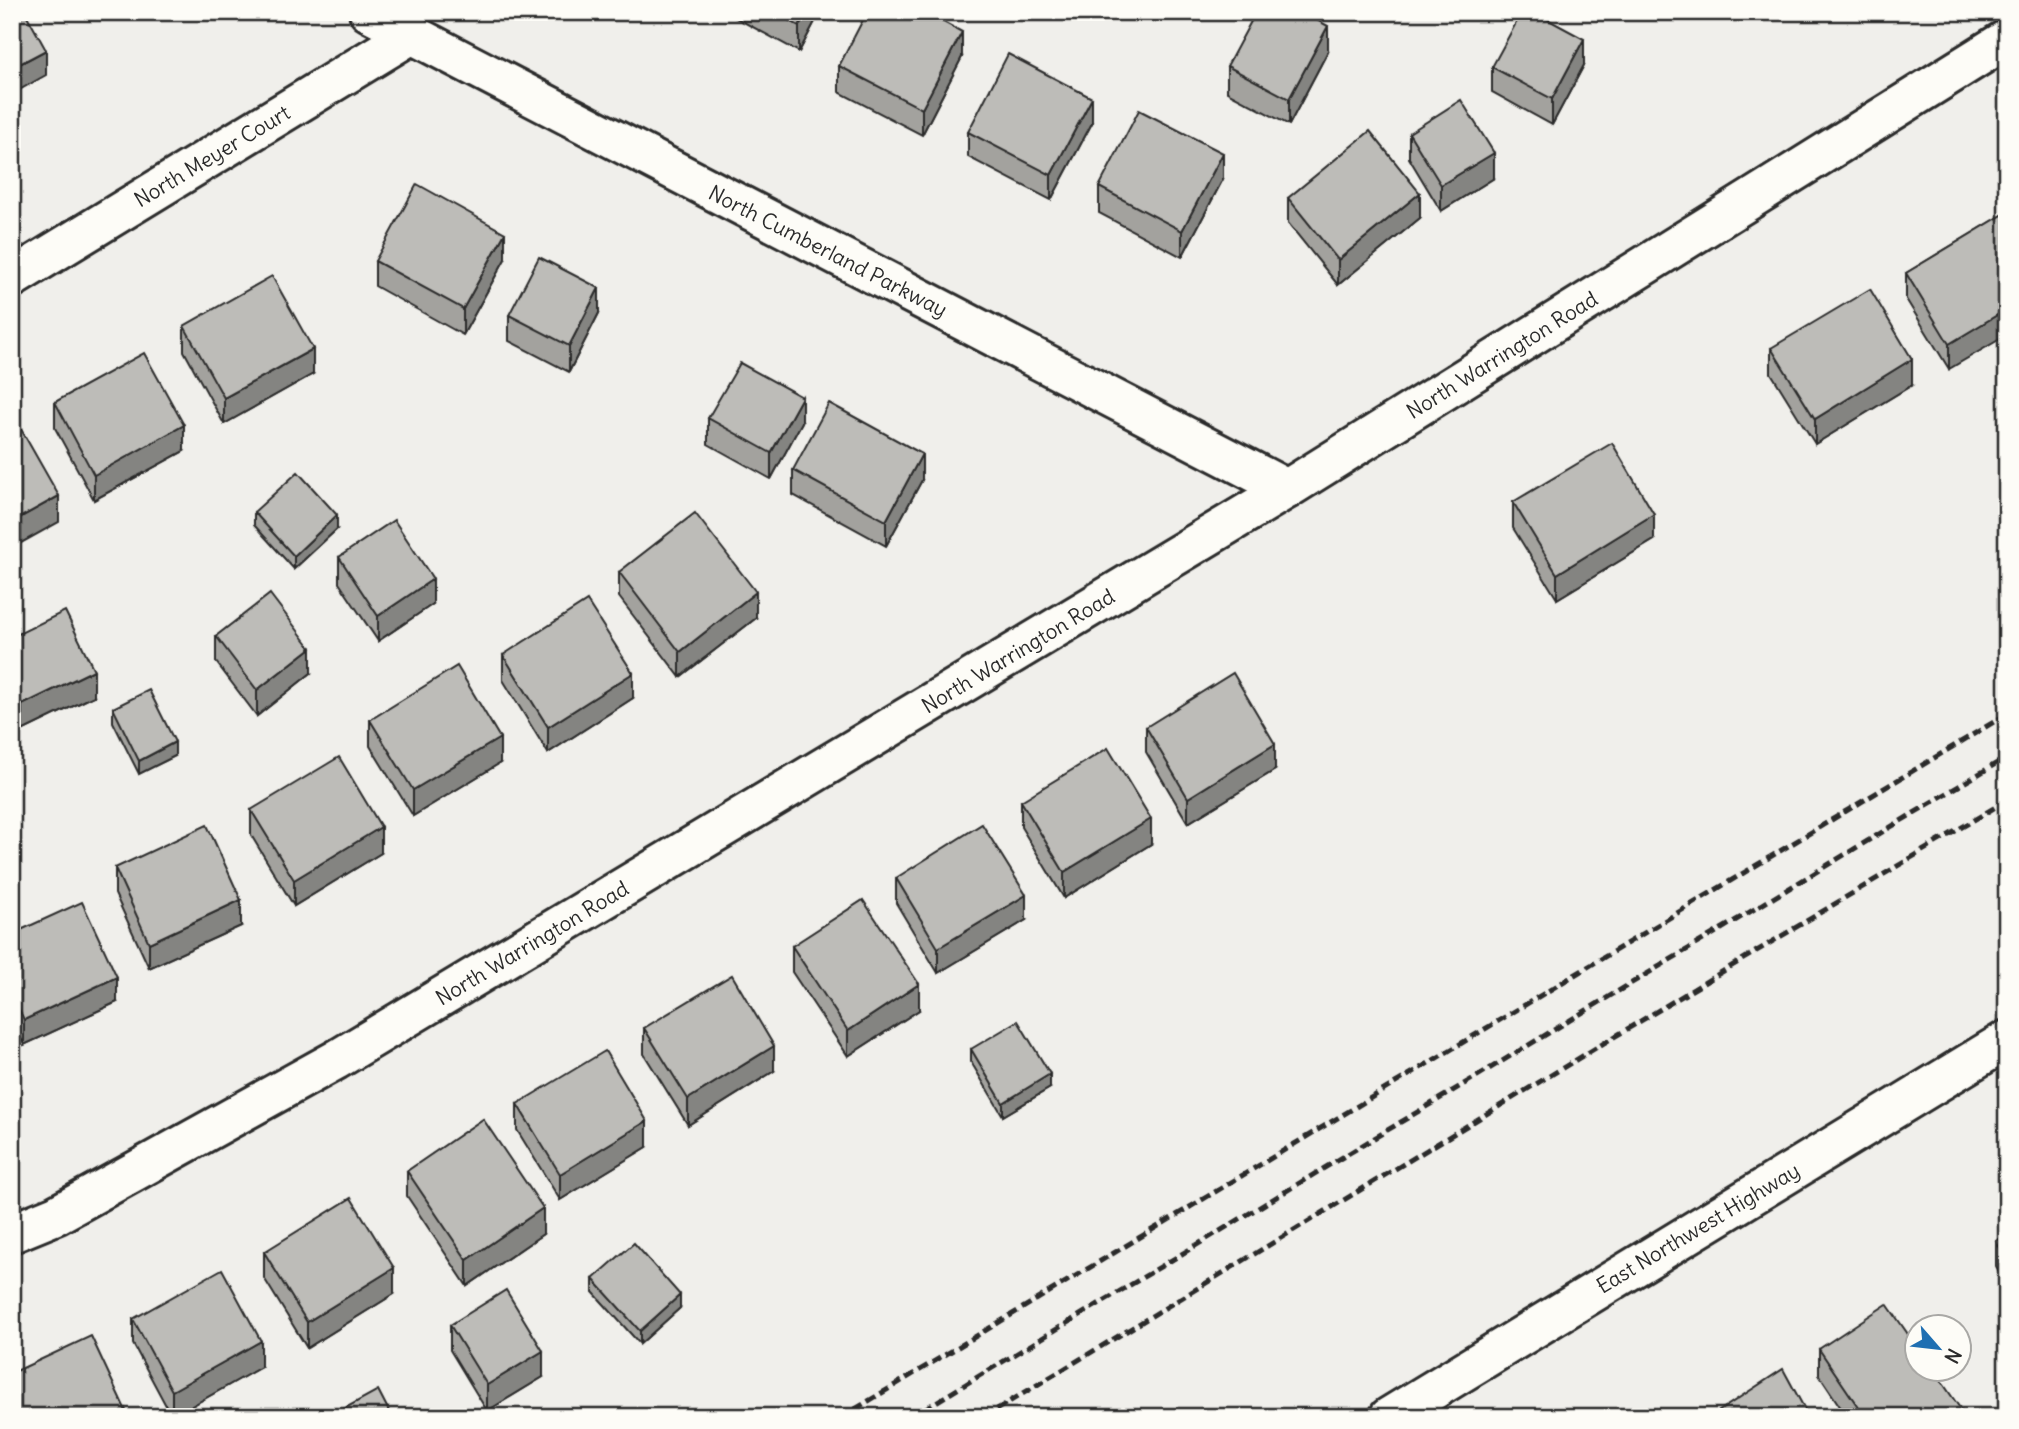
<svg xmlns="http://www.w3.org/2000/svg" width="2019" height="1429" viewBox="0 0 2019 1429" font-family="Delius,sans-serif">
  <rect width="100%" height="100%" fill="#f0efeb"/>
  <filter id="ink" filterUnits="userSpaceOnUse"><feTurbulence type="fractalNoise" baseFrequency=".0143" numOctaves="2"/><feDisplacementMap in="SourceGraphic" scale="14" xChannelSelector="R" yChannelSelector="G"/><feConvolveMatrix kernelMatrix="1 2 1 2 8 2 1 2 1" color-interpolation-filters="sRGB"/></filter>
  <g filter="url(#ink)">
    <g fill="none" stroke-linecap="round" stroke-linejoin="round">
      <g stroke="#2b2b2b" stroke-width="44">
        <g id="street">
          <path d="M369,12L1287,489"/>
          <path d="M12,278L412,34"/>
          <path d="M12,1233L56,1215L336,1060L1287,489L2007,39"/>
        </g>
      </g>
      <g stroke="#2b2b2b" stroke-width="44">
        <path id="primary" d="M1389,1417L2007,1040"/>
      </g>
      <use href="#street" stroke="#fdfcf7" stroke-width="38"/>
      <use href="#primary" stroke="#fdfcf7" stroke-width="38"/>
      <g stroke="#2b2b2b" stroke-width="5" stroke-dasharray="10 5" stroke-linecap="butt">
        <path d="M842,1417L2007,714"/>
        <path d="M911,1417L2007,757"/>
        <path d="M984,1417L2007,800"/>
      </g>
    </g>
    <g fill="#a3a29e" stroke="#2b2b2b" stroke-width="2">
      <path d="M725,12H820L799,52Z"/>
      <path d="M1328,51L1289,125L1227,92V66Z"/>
      <path d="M962,57L922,135L839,92V66Z"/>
      <path d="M1584,65L1552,125L1492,92V67Z"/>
      <path d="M1092,123L1051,200L968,157V132Z"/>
      <path d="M1409,133L1494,178L1441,211L1409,158Z"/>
      <path d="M1223,179L1182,257L1099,213V187Z"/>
      <path d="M1288,198L1420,218L1338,285L1288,223Z"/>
      <path d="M2004,214L1949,369L1906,299V273Z"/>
      <path d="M505,259L463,335L375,286V261Z"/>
      <path d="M599,313L569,372L509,341V315Z"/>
      <path d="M184,326L313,374L224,424L184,351Z"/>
      <path d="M1771,348L1912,385L1815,444L1771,373Z"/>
      <path d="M55,402L184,451L94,500L55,428Z"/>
      <path d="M708,418L802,422L771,479L708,444Z"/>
      <path d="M793,470L922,480L886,546L793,495Z"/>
      <path d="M1513,502L1654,540L1557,599L1513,528Z"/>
      <path d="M254,512L337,529L294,569L254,525Z"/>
      <path d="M339,557L433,604L378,641L339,583Z"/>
      <path d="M619,572L756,618L680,677L619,597Z"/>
      <path d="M216,636L311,673L257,716L216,662Z"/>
      <path d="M12,637L94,696L22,731L12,711Z"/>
      <path d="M503,655L633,698L548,753L503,680Z"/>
      <path d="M113,708L175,756L139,774L113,722Z"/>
      <path d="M370,720L500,763L413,816L370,746Z"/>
      <path d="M1146,727L1275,770L1188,823L1146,752Z"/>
      <path d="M1021,801L1151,844L1064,898L1021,827Z"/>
      <path d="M251,810L381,853L294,906L251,835Z"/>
      <path d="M115,868L241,926L149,968L115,894Z"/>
      <path d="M896,878L1026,920L938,973L896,903Z"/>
      <path d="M12,934L117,1002L24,1045L12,1019Z"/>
      <path d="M792,946L919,1010L848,1056L792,972Z"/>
      <path d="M644,1028L774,1071L688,1125L644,1054Z"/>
      <path d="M971,1049L1050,1088L1003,1116L971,1062Z"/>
      <path d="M517,1104L647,1147L560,1200L517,1130Z"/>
      <path d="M407,1171L543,1234L467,1286L407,1196Z"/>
      <path d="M2007,1235V1286L1996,1266V1241Z"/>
      <path d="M264,1252L394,1294L307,1348L264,1278Z"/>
      <path d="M593,1279L680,1308L640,1344L593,1292Z"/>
      <path d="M133,1319L261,1367L172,1417L133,1344Z"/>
      <path d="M450,1325L543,1377L487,1411L450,1350Z"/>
      <path d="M1819,1349L1966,1417H1847L1819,1375Z"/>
    </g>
    <g fill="#848481" stroke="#2b2b2b" stroke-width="2">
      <path d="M807,12H820L799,52V26Z"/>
      <path d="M1328,26V51L1289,125V99Z"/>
      <path d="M962,32V57L922,135V109Z"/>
      <path d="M1584,39V65L1552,125V99Z"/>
      <path d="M46,50V75L12,94V68Z"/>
      <path d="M1092,98V123L1051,200V175Z"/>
      <path d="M1223,153V179L1182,257V231Z"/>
      <path d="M1494,153V178L1441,211V185Z"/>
      <path d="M1420,193V218L1338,285V260Z"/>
      <path d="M505,233V259L463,335V309Z"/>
      <path d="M599,288V313L569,372V346Z"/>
      <path d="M2007,309V335L1949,369V344Z"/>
      <path d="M313,349V374L224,424V398Z"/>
      <path d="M1912,359V385L1815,444V419Z"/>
      <path d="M802,397V422L771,479V453Z"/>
      <path d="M184,425V451L94,500V475Z"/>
      <path d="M922,454V480L886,546V521Z"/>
      <path d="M59,496V522L12,548V522Z"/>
      <path d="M1654,514V540L1557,599V574Z"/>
      <path d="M337,515V529L294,569V556Z"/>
      <path d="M433,579V604L378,641V616Z"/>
      <path d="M756,592V618L680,677V652Z"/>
      <path d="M311,648V673L257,716V690Z"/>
      <path d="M94,670V696L22,731V705Z"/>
      <path d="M633,673V698L548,753V727Z"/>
      <path d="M500,738V763L413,816V790Z"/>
      <path d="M175,742V756L139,774V761Z"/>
      <path d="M1275,744V770L1188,823V798Z"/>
      <path d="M1151,819V844L1064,898V872Z"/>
      <path d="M381,827V853L294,906V880Z"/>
      <path d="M1026,895V920L938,973V948Z"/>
      <path d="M241,900V926L149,968V943Z"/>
      <path d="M117,977V1002L24,1045V1020Z"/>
      <path d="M919,984V1010L848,1056V1031Z"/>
      <path d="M774,1046V1071L688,1125V1099Z"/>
      <path d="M1050,1074V1088L1003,1116V1103Z"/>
      <path d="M647,1121V1147L560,1200V1174Z"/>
      <path d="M543,1208V1234L467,1286V1260Z"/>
      <path d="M394,1268V1294L307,1348V1322Z"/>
      <path d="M680,1295V1308L640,1344V1331Z"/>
      <path d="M261,1341V1367L172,1417V1391Z"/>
      <path d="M543,1351V1377L487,1411V1385Z"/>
      <path d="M126,1411V1417H113Z"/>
    </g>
    <g fill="#bdbcb8" stroke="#2b2b2b" stroke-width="2">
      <path d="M12,12H25L46,50L12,68Z"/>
      <path d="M773,12H807L799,26Z"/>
      <path d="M867,12H925L962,32L922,109L839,66Z"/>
      <path d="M1256,12H1302L1328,26L1289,99L1227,66Z"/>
      <path d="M1522,12H1534L1584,39L1552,99L1492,67Z"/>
      <path d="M1008,54L1092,98L1051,175L968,132Z"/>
      <path d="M1461,100L1494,153L1441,185L1409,133Z"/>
      <path d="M1139,110L1223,153L1182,231L1099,187Z"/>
      <path d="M1370,131L1420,193L1338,260L1288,198Z"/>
      <path d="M417,184L505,233L463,309L375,261Z"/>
      <path d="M2004,214L2007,218V309L1949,344L1906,273Z"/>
      <path d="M539,257L599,288L569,346L509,315Z"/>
      <path d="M272,276L313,349L224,398L184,326Z"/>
      <path d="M1870,289L1912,359L1815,419L1771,348Z"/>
      <path d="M144,353L184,425L94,475L55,402Z"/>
      <path d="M740,363L802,397L771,453L708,418Z"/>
      <path d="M829,403L922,454L886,521L793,470Z"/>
      <path d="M18,424L59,496L12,522V427Z"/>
      <path d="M1612,443L1654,514L1557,574L1513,502Z"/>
      <path d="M298,472L337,515L294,556L254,512Z"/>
      <path d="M695,513L756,592L680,652L619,572Z"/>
      <path d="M394,520L433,579L378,616L339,557Z"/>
      <path d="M270,594L311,648L257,690L216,636Z"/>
      <path d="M587,601L633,673L548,727L503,655Z"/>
      <path d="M65,611L94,670L22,705L12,685V637Z"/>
      <path d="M457,666L500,738L413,790L370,720Z"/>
      <path d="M1233,673L1275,744L1188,798L1146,727Z"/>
      <path d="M149,690L175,742L139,761L113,708Z"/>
      <path d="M1108,748L1151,819L1064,872L1021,801Z"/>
      <path d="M339,757L381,827L294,880L251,810Z"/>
      <path d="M982,824L1026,895L938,948L896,878Z"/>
      <path d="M207,825L241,900L149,943L115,868Z"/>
      <path d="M863,900L919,984L848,1031L792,946Z"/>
      <path d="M82,902L117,977L24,1020L12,994V934Z"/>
      <path d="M732,975L774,1046L688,1099L644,1028Z"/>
      <path d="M1018,1021L1050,1074L1003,1103L971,1049Z"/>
      <path d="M605,1051L647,1121L560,1174L517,1104Z"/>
      <path d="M483,1119L543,1208L467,1260L407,1171Z"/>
      <path d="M351,1198L394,1268L307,1322L264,1252Z"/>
      <path d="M2007,1235V1260L1996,1241Z"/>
      <path d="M634,1243L680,1295L640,1331L593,1279Z"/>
      <path d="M222,1269L261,1341L172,1391L133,1319Z"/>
      <path d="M506,1290L543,1351L487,1385L450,1325Z"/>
      <path d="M1887,1304L1917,1347V1369H1933L1966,1417H1865L1819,1349Z"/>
      <path d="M91,1336L126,1411L113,1417H16L12,1409V1373Z"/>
      <path d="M1783,1369L1809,1417H1710Z"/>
      <path d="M378,1390L392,1417H329Z"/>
    </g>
  </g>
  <g text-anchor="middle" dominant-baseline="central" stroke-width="5" stroke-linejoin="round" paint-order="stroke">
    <g font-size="21" fill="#2b2b2b" stroke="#fdfcf7">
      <text transform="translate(212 156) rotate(-31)">North Meyer Court</text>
      <text transform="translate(828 251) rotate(27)">North Cumberland Parkway</text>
      <text transform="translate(1502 355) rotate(-32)">North Warrington Road</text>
      <text transform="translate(1018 651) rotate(-31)">North Warrington Road</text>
      <text transform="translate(532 943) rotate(-31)">North Warrington Road</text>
      <text transform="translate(1698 1228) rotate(-31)">East Northwest Highway</text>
    </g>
  </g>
  <rect width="2019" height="1429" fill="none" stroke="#fdfcf7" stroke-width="42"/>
  <rect x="21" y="21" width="1977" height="1387" fill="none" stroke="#2b2b2b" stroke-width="2.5" filter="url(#ink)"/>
  <g transform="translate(1938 1348) rotate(118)"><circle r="33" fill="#fdfcf7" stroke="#a9a8a5" stroke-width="2"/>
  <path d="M0-5L12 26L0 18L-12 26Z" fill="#1f6fb2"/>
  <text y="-10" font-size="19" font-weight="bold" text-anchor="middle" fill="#2b2b2b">N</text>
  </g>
</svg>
